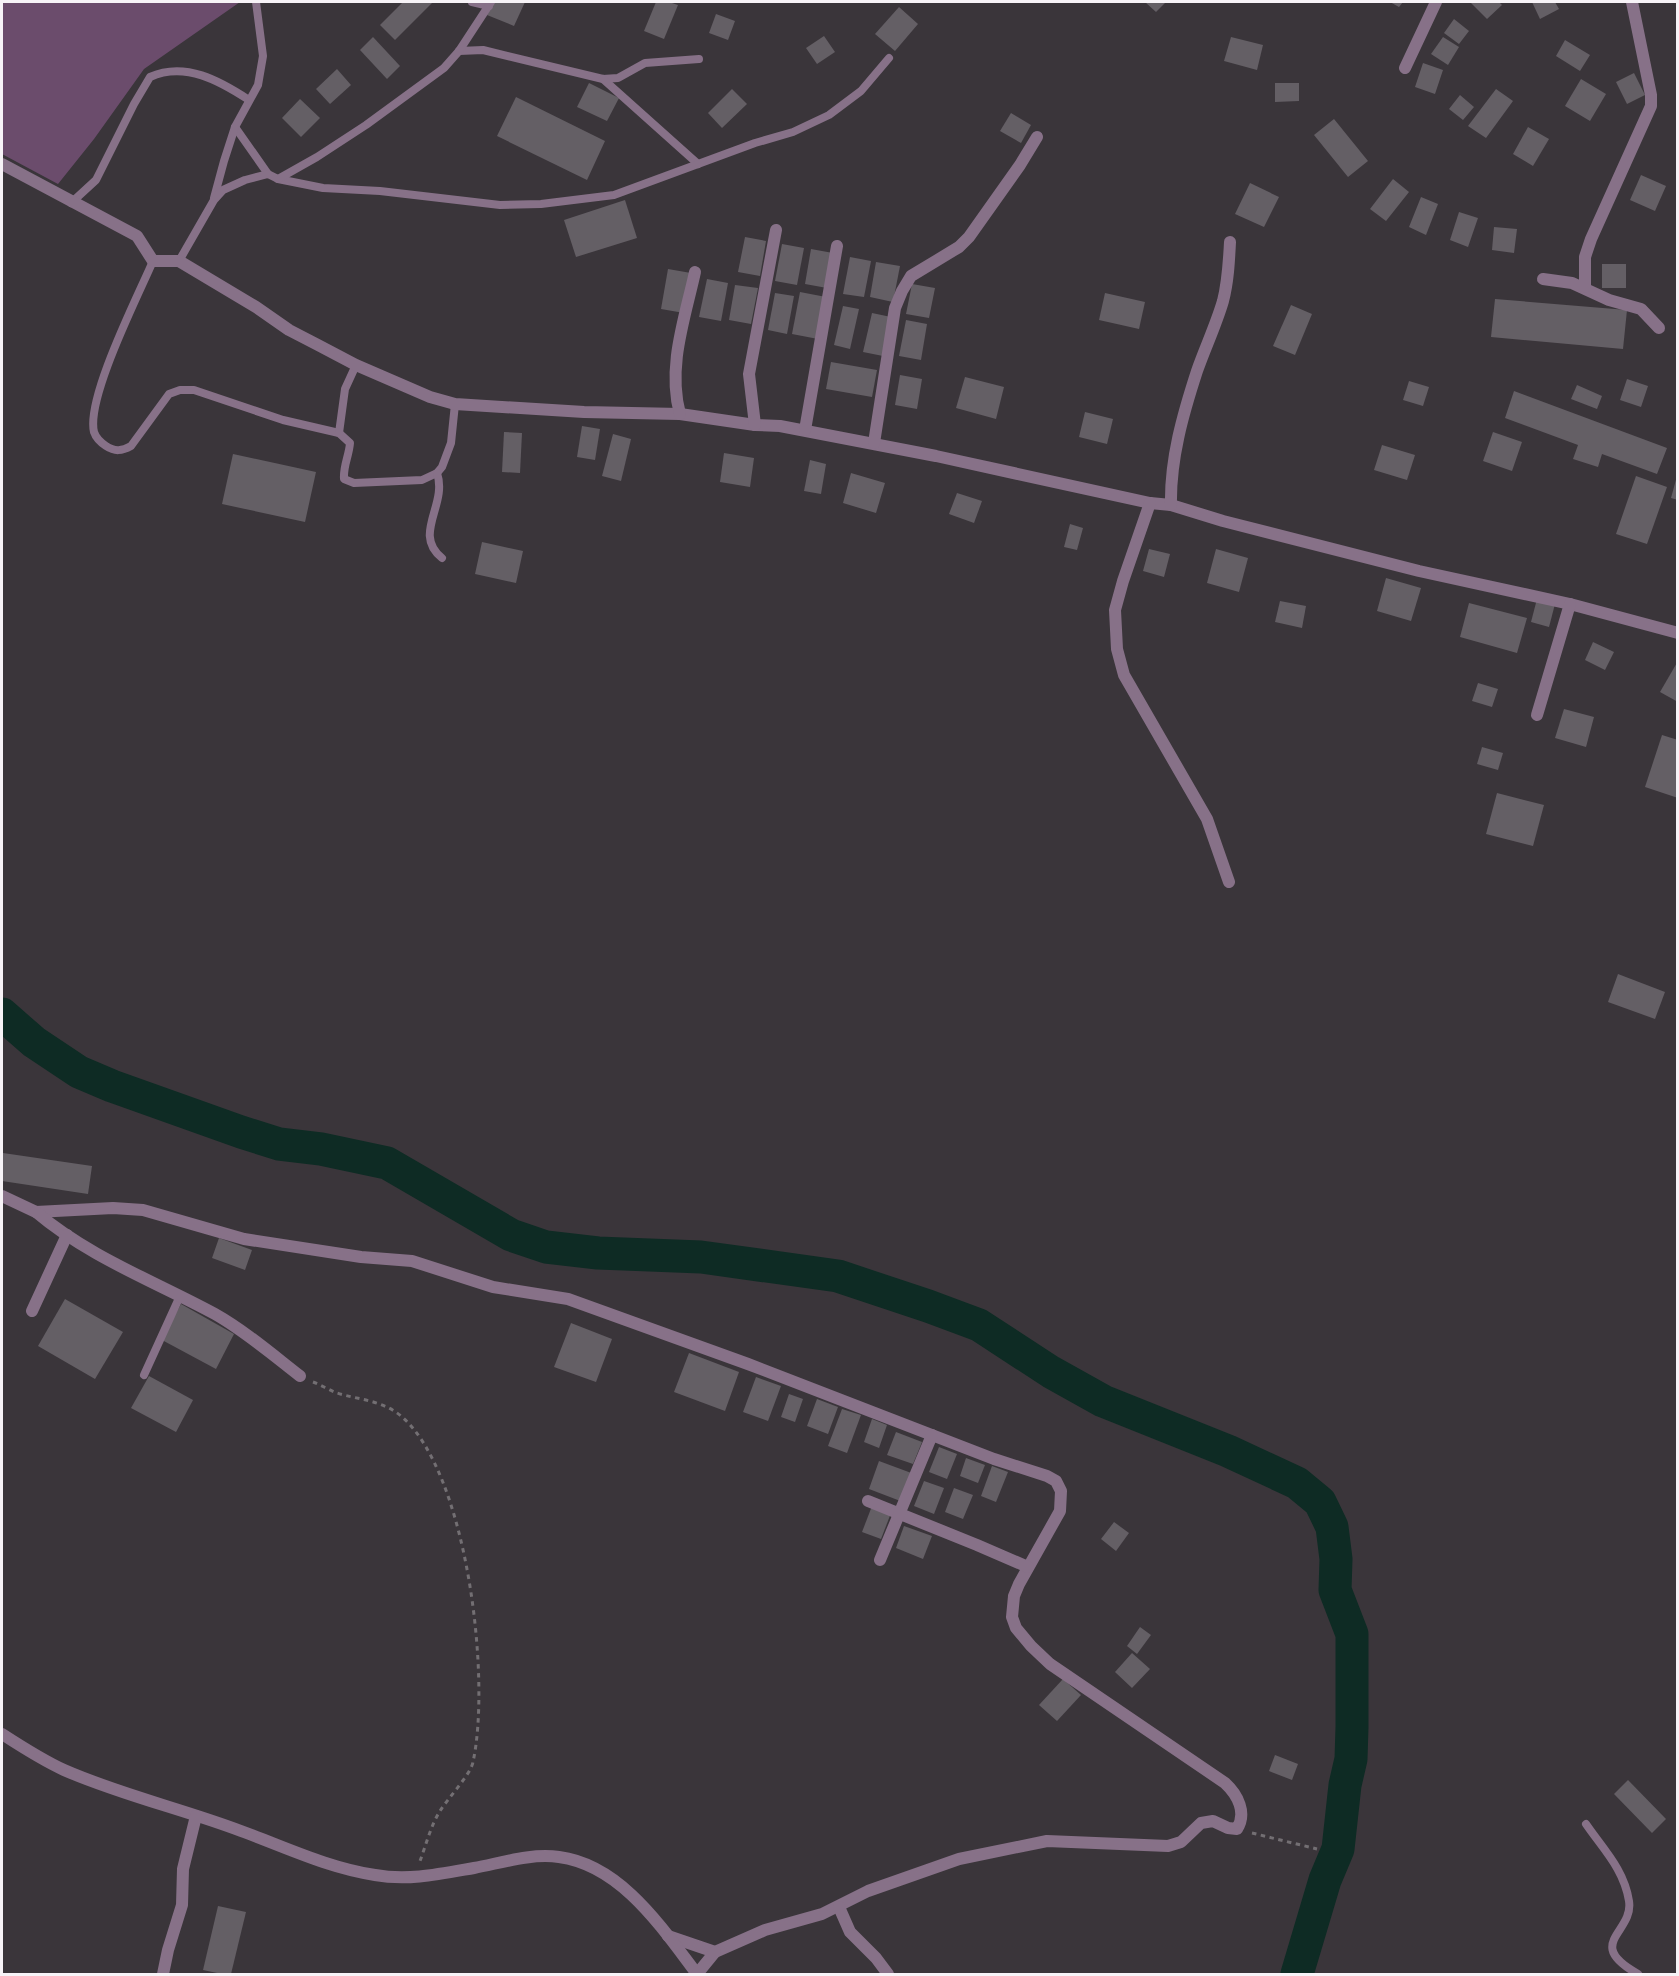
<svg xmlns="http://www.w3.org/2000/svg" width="1679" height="1976" viewBox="0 0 1679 1976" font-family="'Golos Text',sans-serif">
  <rect width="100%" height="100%" fill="#3a353a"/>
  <path fill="#6b4c6c" d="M2,2H240L144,69L94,139L58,184L2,154Z"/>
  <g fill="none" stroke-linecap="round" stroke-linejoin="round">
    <path stroke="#0e2b24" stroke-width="33" d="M2,1014L34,1042L79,1072L112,1086L241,1132L279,1144L321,1149L387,1163L511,1235L546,1247L598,1253L701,1257L838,1276L928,1306L979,1325L1051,1372L1103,1401L1228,1451L1297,1483L1320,1502L1332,1527L1336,1559L1335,1590L1352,1634V1727L1351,1759L1345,1785L1338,1849L1325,1880L1297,1974"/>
  </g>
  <g fill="#645f65">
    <path d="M403,2H433L395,40L380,25Z"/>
    <path d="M493,2H525L514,26L487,15Z"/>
    <path d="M656,2H669L678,5L664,39L644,31Z"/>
    <path d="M1145,2H1166L1156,12Z"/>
    <path d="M1390,2H1403L1399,7Z"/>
    <path d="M1470,2H1499L1502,5L1487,19Z"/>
    <path d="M1532,2H1555L1559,9L1540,19Z"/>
    <path d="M899,7L918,24L895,51L875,34Z"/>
    <path d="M716,14L735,21L728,40L709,33Z"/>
    <path d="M1454,19L1469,31L1459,44L1444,33Z"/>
    <path d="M824,36L835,52L817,64L806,48Z"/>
    <path d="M373,37L400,66L387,79L360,50Z"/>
    <path d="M1231,37L1263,45L1257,70L1224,61Z"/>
    <path d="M1443,37L1459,47L1448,65L1431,54Z"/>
    <path d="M1565,40L1590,55L1580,71L1556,56Z"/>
    <path d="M1423,63L1443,70L1435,94L1415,87Z"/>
    <path d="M337,69L351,85L330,104L316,89Z"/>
    <path d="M1634,73L1645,95L1627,104L1616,82Z"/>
    <path d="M1581,79L1606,94L1590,121L1565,106Z"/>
    <path d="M589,83L619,98L607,121L577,107Z"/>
    <path d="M1275,83H1299V101L1275,102Z"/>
    <path d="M732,89L747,104L722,128L708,113Z"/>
    <path d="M1496,89L1513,101L1486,138L1468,126Z"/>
    <path d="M1460,95L1474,107L1463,120L1449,109Z"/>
    <path d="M516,97L605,141L587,180L497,136Z"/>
    <path d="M300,99L320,118L301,137L282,118Z"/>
    <path d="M1011,113L1031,125L1021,143L1000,131Z"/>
    <path d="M1334,119L1368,161L1348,177L1314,135Z"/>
    <path d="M1528,127L1549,139L1533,166L1513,154Z"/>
    <path d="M1641,175L1666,186L1655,211L1630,200Z"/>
    <path d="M1393,179L1409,192L1386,221L1370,209Z"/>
    <path d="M1250,183L1279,197L1264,227L1235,214Z"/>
    <path d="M1421,197L1438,204L1426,235L1409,227Z"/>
    <path d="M625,200L637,238L576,257L564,220Z"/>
    <path d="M1459,212L1478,218L1468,247L1450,240Z"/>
    <path d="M1494,227L1517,229L1514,253L1492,250Z"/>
    <path d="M745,237L766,241L760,276L738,272Z"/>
    <path d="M782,244L804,248L797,285L775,281Z"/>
    <path d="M811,249L833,253L827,288L805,284Z"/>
    <path d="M850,257L871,261L864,297L843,294Z"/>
    <path d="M876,262L900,266L893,302L870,297Z"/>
    <rect x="1602" y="264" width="24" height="24"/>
    <path d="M668,269L691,273L684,313L661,309Z"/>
    <path d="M707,279L728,283L721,321L699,317Z"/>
    <path d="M912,284L935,288L929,318L906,314Z"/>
    <path d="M735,285L758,288L751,324L729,320Z"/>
    <path d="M800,292L826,297L818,339L792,334Z"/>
    <path d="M775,293L794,296L787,334L768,330Z"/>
    <path d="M1105,293L1145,302L1139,329L1099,320Z"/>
    <path d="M1495,299L1627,310L1623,349L1491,337Z"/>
    <path d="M1291,305L1312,314L1295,355L1273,346Z"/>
    <path d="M843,306L859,309L850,349L834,345Z"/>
    <path d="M872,313L891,317L883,356L863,352Z"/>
    <path d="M906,320L927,324L921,360L899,356Z"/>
    <path d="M831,362L877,370L872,397L826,389Z"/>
    <path d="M900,375L922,379L917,409L895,405Z"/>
    <path d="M965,377L1004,387L996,419L956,408Z"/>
    <path d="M1627,379L1648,386L1641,407L1620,400Z"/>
    <path d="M1409,381L1429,387L1423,406L1403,400Z"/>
    <path d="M1577,385L1602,396L1597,409L1571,399Z"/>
    <path d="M1514,391L1667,448L1657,474L1602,454L1598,467L1573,459L1578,445L1505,418Z"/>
    <path d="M1085,412L1113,419L1107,444L1079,437Z"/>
    <path d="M582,426L600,429L595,460L577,457Z"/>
    <path d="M504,432L522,433L520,473L502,472Z"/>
    <path d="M1493,432L1522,442L1512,471L1483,461Z"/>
    <path d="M613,434L631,439L621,481L602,476Z"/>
    <path d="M1382,445L1415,455L1407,480L1374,470Z"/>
    <path d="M724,453L754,458L750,487L720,482Z"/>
    <path d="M233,454L316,472L305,522L222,504Z"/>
    <path d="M810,460L826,464L821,494L804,491Z"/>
    <path d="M851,473L885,483L876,513L843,503Z"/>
    <path d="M1636,476L1667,487L1647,544L1616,534Z"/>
    <path d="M1677,476H1678V500L1671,498Z"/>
    <path d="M957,493L982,501L974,523L949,514Z"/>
    <path d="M1070,524L1083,528L1077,550L1064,547Z"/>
    <path d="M482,542L523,551L516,583L475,574Z"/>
    <path d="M1149,549L1170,554L1164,577L1143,571Z"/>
    <path d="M1216,549L1248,558L1239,592L1207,583Z"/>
    <path d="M1386,578L1421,588L1411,621L1377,611Z"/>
    <path d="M1537,599L1555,604L1549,627L1531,622Z"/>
    <path d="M1280,601L1306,606L1302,628L1275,622Z"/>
    <path d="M1469,603L1527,618L1517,653L1460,637Z"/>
    <path d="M1593,642L1614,652L1605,670L1585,660Z"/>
    <path d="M1678,661V702L1660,692Z"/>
    <path d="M1478,683L1498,689L1492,707L1472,701Z"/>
    <path d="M1564,709L1594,717L1586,747L1555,738Z"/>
    <path d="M1662,735L1678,740V798L1645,787Z"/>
    <path d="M1482,747L1503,753L1498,770L1477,764Z"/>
    <path d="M1497,793L1544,805L1533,846L1486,834Z"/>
    <path d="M1618,974L1665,992L1655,1019L1608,1002Z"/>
    <path d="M3,1153L92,1166L88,1194L2,1181Z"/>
    <path d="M219,1238L252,1250L245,1270L212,1258Z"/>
    <path d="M65,1299L123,1332L95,1379L38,1346Z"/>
    <path d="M181,1304L234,1334L216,1369L162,1340Z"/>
    <path d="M571,1323L612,1339L596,1382L554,1367Z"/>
    <path d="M689,1353L739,1372L725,1411L674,1392Z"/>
    <path d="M149,1376L193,1400L176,1432L131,1408Z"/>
    <path d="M756,1377L781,1386L768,1421L743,1412Z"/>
    <path d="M789,1394L803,1399L795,1422L781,1417Z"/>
    <path d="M817,1399L838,1407L828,1434L807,1426Z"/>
    <path d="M842,1409L861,1415L847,1453L828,1446Z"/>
    <path d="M872,1419L887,1425L879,1448L864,1442Z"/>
    <path d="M896,1432L922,1442L913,1464L887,1455Z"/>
    <path d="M939,1447L957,1454L947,1479L929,1472Z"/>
    <path d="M966,1458L985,1465L978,1483L960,1476Z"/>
    <path d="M879,1461L914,1474L903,1502L869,1489Z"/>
    <path d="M992,1466L1008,1472L996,1502L981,1496Z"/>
    <path d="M924,1481L944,1488L934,1514L914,1506Z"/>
    <path d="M954,1488L973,1495L963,1519L945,1512Z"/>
    <path d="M872,1506L891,1513L881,1539L862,1532Z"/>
    <path d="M1114,1522L1129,1533L1116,1551L1101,1539Z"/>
    <path d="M904,1526L932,1536L923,1559L896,1548Z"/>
    <path d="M1140,1627L1151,1635L1137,1654L1127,1646Z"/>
    <path d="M1132,1653L1150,1669L1132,1688L1115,1672Z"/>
    <path d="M1063,1679L1081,1695L1057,1721L1039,1705Z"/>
    <path d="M1275,1755L1298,1764L1292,1780L1269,1771Z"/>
    <path d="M1628,1780L1666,1819L1652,1833L1614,1794Z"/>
    <path d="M218,1906L246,1912L231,1974H222L203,1970Z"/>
  </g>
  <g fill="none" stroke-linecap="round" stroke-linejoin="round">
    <g stroke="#736f73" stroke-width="3" stroke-dasharray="4.5 4.5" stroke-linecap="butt">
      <path d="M313,1382C321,1385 329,1390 337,1393C359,1400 382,1400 401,1416C468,1473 491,1680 473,1762C471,1774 448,1798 440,1811C431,1825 426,1845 420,1861"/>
      <path d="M1252,1833L1317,1849"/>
    </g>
    <g stroke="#877188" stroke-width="8">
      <path d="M472,2L489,6"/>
      <path d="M459,51L483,50L603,79L618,78L645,63L699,59"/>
      <path d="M603,79L698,164"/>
      <path d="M235,127L268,174"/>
      <path d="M278,179L323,188L380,191L500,205L541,204L614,195L755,143L793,132L829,115L861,91L889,58"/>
      <path d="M214,198L224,161L235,127L258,85L263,56L256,2"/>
      <path d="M71,203L96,180L134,104L150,77C185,61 220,81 249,100"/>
      <path d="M153,261C138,296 86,398 94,432C96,438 100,442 106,446C115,452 122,451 131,446L169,394L180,390H194L283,420L339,433L350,443C349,456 343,466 344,479L354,483L422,480L437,473L442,467L451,443L455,404"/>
      <path d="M179,261L214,200L223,190L245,180L268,174L278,179L317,157L366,125L444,68L459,51L491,2"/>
      <path d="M339,433L345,389L356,365"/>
      <path d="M437,473C448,505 412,534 442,558"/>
      <path d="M144,1375L180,1296"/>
      <path d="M1586,1824C1603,1849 1624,1869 1629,1901C1634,1933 1583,1943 1638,1974"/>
    </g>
    <g stroke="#877188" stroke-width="12">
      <path d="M1405,68L1436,2"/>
      <path d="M2,164L137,236L153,261H179L256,307L289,330L318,345L356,365L430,397L455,404L584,412L680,414L755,425L780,426L936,456L1150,503L1171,505L1223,521L1419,571L1570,604L1678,633"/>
      <path d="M1543,279L1572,283L1609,300L1641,309L1659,328"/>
      <path d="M1585,287V257L1591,239L1651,106V95L1632,2"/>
      <path d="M680,414C667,367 685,318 695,272"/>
      <path d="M755,425L749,374L776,230"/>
      <path d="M805,430L837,246"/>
      <path d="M874,443L895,308L902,291L911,276L959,247L969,237L1020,165L1037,137"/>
      <path d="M1150,503L1123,581L1115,610L1117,649L1124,675L1207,819L1229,882"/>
      <path d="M1171,505C1170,459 1183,414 1197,371C1205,348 1216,325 1223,301C1228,282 1229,262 1230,242"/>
      <path d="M1537,715L1570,604"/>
      <path d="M2,1196L36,1212L113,1208L143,1210L244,1239L361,1257L412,1261L493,1287L568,1299L748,1364L994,1459L1047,1476L1056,1481L1061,1491L1060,1511L1019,1584L1014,1596L1012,1617L1016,1628L1031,1646L1050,1664L1225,1783C1238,1795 1247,1813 1237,1829L1228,1828L1213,1821L1201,1823L1181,1842L1168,1846L1047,1841L959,1859L868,1891L822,1914L765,1930L715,1952L668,1936"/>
      <path d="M36,1212C89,1257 154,1281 215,1314C245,1331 273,1355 300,1376"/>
      <path d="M32,1311L67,1235"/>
      <path d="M868,1501L977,1545L1028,1567"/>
      <path d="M880,1560L932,1435"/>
      <path d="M2,1734C22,1747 42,1760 64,1770C121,1795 183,1809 241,1831C285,1847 328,1868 375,1875C408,1881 440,1874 474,1868C501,1863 531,1853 559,1857C621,1865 662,1928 697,1974"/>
      <path d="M839,1907L850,1932L876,1958L888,1974"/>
      <path d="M163,1974L168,1950L182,1905L183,1869L196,1816"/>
      <path d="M697,1974L715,1952"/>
    </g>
  </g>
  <rect width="1679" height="1976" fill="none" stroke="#f7f3f7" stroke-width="6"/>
</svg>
